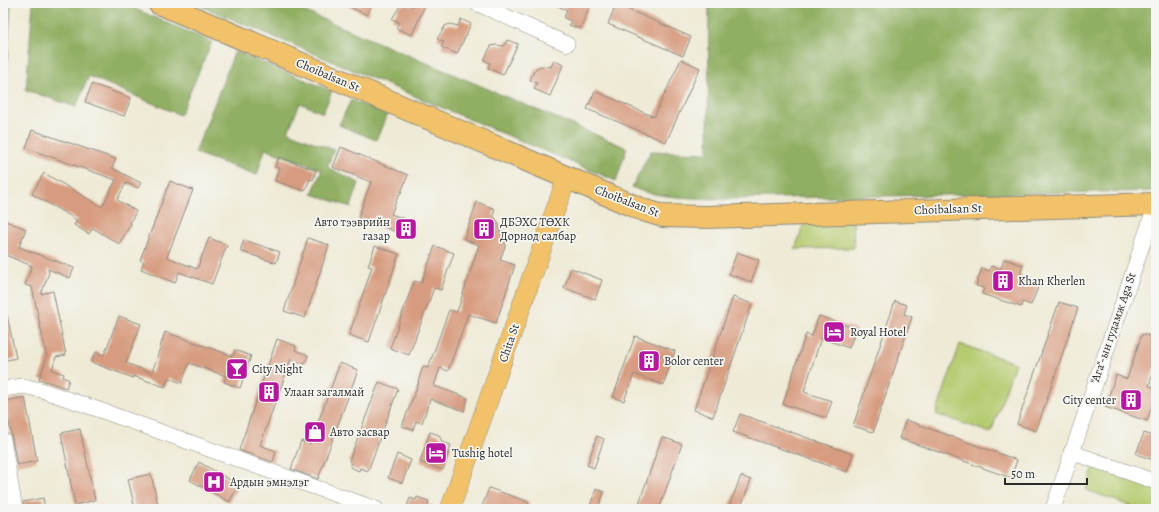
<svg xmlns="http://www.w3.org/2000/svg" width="1159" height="512" viewBox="0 0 1159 512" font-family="Alegreya,serif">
  <rect width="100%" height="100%" fill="#f6f6f2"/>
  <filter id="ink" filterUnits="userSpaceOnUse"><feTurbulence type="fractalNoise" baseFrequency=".025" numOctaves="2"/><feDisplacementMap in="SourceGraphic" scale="8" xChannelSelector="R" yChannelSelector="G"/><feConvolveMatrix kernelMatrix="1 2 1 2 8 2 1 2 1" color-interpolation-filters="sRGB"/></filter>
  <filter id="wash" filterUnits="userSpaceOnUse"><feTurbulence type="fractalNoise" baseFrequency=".012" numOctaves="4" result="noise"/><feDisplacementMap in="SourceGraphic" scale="16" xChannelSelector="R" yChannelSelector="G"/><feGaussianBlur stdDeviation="0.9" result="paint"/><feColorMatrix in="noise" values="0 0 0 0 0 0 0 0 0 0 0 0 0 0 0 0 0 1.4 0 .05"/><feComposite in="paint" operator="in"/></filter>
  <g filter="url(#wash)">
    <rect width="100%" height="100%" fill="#eeead5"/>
    <g fill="#b5cb6f" stroke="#707b4d">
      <path d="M853,221L854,248L795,249L804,223Z"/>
      <path d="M960,344L1015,363L991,433L936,414Z"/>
      <path d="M1094,466L1156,489V509H1139L1086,490Z"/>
    </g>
    <g fill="#90af62" stroke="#5e6d46">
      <path d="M3,3H11L6,81L3,79Z"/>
      <path d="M33,3H121L212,42L180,115L89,76L76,107L26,90Z"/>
      <path d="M194,3H285L627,148L616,181Z"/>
      <path d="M709,3H1156V191L721,199C697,198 652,198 632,187L651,151L708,153Z"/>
      <path d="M235,51L332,91L323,113L300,103L288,132L334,150L327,167L359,183L351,207L312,194L322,170L265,149L257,175L195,153Z"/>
      <path d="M351,100L387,115L376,140L339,125Z"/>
    </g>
    <g id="blocks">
      <g fill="#d79b7f">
        <path d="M341,3H372L367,15Z"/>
        <path d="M414,3H426L412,35L396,28L399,22L392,19L400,6L405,5L413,6Z"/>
        <path d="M550,3H591L580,29L569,25L571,21L564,18L567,10Z"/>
        <path d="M616,4L691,37L683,56L608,24Z"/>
        <path d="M461,19L471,24L457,54L441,47L444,42L437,39L445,26L450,24L458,26Z"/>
        <path d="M507,40L518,44L503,75L488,68L490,63L484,60L491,46L496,45L504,46Z"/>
        <path d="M681,59L700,68L666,142L587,109L595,91L654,117Z"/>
        <path d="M554,60L563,65L550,96L534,89L537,83L530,80L534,71L538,67L543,66L551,67Z"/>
        <path d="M92,84L131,98L124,116L85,102Z"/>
        <path d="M32,130L116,159L112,168L141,183L138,188L126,183L117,200L136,211L130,223L131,224L119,244L93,228L89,234L74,225L77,220L32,194L44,173L102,207L116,180L26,148Z"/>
        <path d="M341,147L408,175L400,195L399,194L391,214L411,221L410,225L415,227L411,237L358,218L371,182L333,167Z"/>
        <path d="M279,157L316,170L313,180L310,179L305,191L275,181L279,168L275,167Z"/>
        <path d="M170,181L193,190L167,257L197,269L209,238L227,245L212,284L179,272L175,283L141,269L144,262L140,260Z"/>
        <path d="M477,202L495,209L493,215L500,226L499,231L509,235L500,260L515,265L496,323L468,314L448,371L440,368L434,386L468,398L464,411L430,399L422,423L416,421L413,430L402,426L419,382H418L423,366L428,368L449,310L457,312L479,245L464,239Z"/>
        <path d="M3,220L26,229L19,247L74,268L70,278L48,269L49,273L41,294L53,291L66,355L56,357L52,370L64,374L63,377L69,380L66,388L39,379L47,358L32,287L25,285L32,266L3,254Z"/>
        <path d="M308,238L329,245L305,318L284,311Z"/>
        <path d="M244,240L280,252L276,263L240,251Z"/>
        <path d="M375,246L399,254L369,342L349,335L372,267L368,266Z"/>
        <path d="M435,246L454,253L441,290L434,288L409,355L390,348L414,281L421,283Z"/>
        <path d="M737,252L759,260L751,282L729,274Z"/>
        <path d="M1004,259L1023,265L1020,275L1029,278L1028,284L1038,287L1031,305L1022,302L1021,307L982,294L984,288L976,286L982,268L989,271L991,266L1001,269Z"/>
        <path d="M571,268L602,280L595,299L564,288Z"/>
        <path d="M733,297L752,304L713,417L694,410Z"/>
        <path d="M895,301L907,305L904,314L912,317L873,432L853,426Z"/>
        <path d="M1059,302L1078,308L1036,431L1017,424Z"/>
        <path d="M3,315H7L16,358L3,361Z"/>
        <path d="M119,316L141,324L126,363L152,373L165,332L233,356L235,350L251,356L240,388L224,382L226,376L189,363L182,383L168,378L165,387L133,376V378L91,362L96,352L104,355Z"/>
        <path d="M819,316L856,329L849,348L821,338L804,392L832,401L826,418L783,404L806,334L812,336Z"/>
        <path d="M1142,334L1156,338V364L1149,386L1156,388V393L1147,421L1105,407L1116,375L1127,379Z"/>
        <path d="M635,336L675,351L663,385L634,374L624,401L613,397Z"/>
        <path d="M277,339L296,346L295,350L308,355L305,364L291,359L260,445L276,451L273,462L239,450Z"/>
        <path d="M340,363L358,370L318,479L291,469L301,441L310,444Z"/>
        <path d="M379,382L398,389L368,471L360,468L359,471L350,467L351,463L349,461Z"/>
        <path d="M25,397L37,461L17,465L5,401Z"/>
        <path d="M740,414L853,454L847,472L733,432Z"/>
        <path d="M906,420L1017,460L1011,478L899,438Z"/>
        <path d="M80,429L95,500L75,505L61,433Z"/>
        <path d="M430,432L439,435L442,442L451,445L443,470L420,462Z"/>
        <path d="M1144,433L1156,437V461L1136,454Z"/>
        <path d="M597,436L604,439L594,468L587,465Z"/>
        <path d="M662,437L682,444L659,509H637Z"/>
        <path d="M397,454L411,460L402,483L388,478Z"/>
        <path d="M199,462L239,485L229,502L190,480Z"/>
        <path d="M151,474L159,509H135L128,479Z"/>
        <path d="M741,476L751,480L740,509H728Z"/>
        <path d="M489,488L529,502L527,509H481Z"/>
        <path d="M596,489L604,492L598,509H589Z"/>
        <path d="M417,497L429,501L428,505L437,508L436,509H406L410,498L416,500Z"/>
        <path d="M43,498L45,509H24L23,502Z"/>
      </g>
    </g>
  </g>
  <g filter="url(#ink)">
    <use href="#blocks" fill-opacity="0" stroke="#8c8a80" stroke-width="1"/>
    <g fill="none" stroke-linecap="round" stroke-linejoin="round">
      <g stroke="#8c8a80" stroke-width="16">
        <g id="minor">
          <path d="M476,3L567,44"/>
          <path d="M3,389L23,386L41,390L94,408L376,509"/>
          <path d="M3,440L15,509"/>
          <path d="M1071,452L1156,482"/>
          <path d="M1053,509L1156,204"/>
        </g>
      </g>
      <g stroke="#8c8a80" stroke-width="20">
        <path id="major" d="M450,509L567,177"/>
      </g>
      <g stroke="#8c8a80" stroke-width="24">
        <path id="highway" d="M159,3L643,210L663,216L704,217L1156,204"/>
      </g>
      <use href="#minor" stroke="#fff" stroke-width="15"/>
      <use href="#major" stroke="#f2c26a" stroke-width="19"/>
      <use href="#highway" stroke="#f2c26a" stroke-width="22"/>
    </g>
  </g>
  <defs>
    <g id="building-square" transform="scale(1.15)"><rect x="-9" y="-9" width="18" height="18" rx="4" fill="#b5179e" stroke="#f6f6f2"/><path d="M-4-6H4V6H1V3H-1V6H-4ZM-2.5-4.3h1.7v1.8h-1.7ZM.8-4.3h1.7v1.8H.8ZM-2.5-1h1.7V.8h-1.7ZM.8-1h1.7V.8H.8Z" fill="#fff"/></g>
    <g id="hotel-square" transform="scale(1.15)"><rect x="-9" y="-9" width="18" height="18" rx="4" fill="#b5179e" stroke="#f6f6f2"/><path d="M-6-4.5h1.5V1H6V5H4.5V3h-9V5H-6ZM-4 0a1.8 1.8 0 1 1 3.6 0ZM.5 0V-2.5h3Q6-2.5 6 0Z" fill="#fff"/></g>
    <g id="bar-square" transform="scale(1.15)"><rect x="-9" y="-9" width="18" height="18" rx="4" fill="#b5179e" stroke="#f6f6f2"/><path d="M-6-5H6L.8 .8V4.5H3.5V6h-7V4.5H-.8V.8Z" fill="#fff"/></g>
    <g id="shop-square" transform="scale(1.15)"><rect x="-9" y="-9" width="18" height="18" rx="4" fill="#b5179e" stroke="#f6f6f2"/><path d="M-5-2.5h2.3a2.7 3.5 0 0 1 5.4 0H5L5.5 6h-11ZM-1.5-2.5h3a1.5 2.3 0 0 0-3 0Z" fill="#fff"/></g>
    <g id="hospital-square" transform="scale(1.15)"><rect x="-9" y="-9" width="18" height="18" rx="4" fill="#b5179e" stroke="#f6f6f2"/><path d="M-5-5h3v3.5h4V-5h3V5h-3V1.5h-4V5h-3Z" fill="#fff"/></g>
  </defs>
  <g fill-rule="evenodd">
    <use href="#building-square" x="406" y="229"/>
    <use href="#building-square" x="484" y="229"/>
    <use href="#building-square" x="1003" y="281"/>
    <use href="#hotel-square" x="834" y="332"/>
    <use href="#building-square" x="649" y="361"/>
    <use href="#bar-square" x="237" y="369"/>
    <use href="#building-square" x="269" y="392"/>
    <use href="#building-square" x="1131" y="400"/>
    <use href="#shop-square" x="315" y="432"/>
    <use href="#hotel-square" x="436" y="453"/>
    <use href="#hospital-square" x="214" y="482"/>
  </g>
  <g text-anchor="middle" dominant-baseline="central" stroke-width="3.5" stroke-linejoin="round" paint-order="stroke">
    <g font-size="12" fill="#2b2b2b" stroke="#f6f6f2">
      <text transform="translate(328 75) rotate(23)">Choibalsan St</text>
      <text transform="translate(627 201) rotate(21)">Choibalsan St</text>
      <text transform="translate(948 209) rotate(-2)">Choibalsan St</text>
      <text transform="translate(1113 328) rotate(-71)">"Ага"-ын гудамж Aga St</text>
      <text transform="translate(509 343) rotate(-71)">Chita St</text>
    </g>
    <g font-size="12" fill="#2b2b2b" stroke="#f6f6f2" text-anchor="start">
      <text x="390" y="222" text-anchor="end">Авто тээврийн<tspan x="390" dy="14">газар</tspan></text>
      <text x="500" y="222">ДБЭХС ТӨХК<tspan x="500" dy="14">Дорнод салбар</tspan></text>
      <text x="1018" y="281">Khan Kherlen</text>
      <text x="850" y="332">Royal Hotel</text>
      <text x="664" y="361">Bolor center</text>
      <text x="252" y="369">City Night</text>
      <text x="284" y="392">Улаан загалмай</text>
      <text x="1116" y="400" text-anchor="end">City center</text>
      <text x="330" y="432">Авто засвар</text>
      <text x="452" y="453">Tushig hotel</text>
      <text x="230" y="482">Ардын эмнэлэг</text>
    </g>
  </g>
  <rect width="1159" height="512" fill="none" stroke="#f6f6f2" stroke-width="16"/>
  <path d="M1005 478v6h82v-6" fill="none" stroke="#2b2b2b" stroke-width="2"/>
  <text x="1011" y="478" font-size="12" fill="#2b2b2b" stroke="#f6f6f2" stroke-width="3" paint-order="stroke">50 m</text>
</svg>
